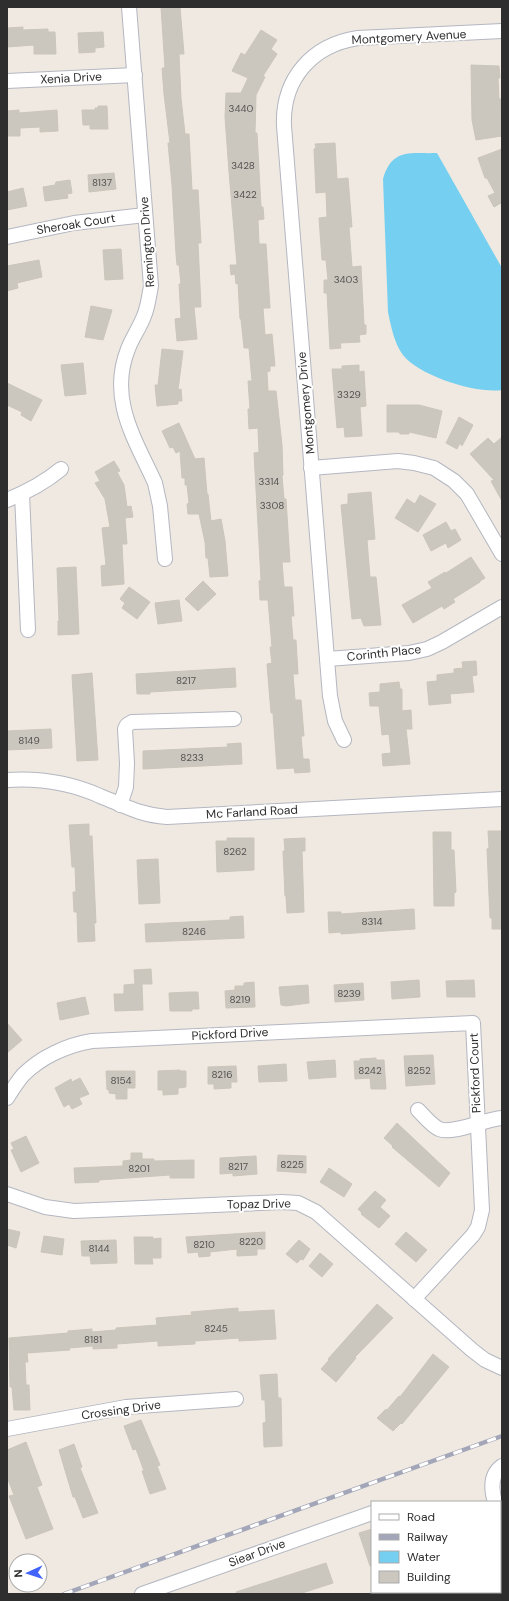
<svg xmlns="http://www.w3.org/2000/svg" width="509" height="1601" viewBox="0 0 509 1601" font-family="'DM Sans',sans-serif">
  <rect width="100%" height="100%" fill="#efe9e1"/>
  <path fill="#75cff0" d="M437,153L502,268V390C477,394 419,376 403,355C394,343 391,326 388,312L383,179C392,148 410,154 437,153Z"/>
  <g fill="#cbc7bf" stroke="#cbc5ba">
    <path d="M161,7H180L184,54H179L181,98L185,134H189L192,190H198L201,243H198L201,307H194L197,339L177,341L175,319L181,318L179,284H181L179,265H177L176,254L172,185L168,143H170L164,94L162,68H165Z"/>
    <path d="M23,27V30L48,29V32H55L56,54H34V45L7,47V28Z"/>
    <path d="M261,30L277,40L271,49L277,54L263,76L265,77L256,95L255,133H257L261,207H263L264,219L258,220L259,244H266L270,308H263L265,335L272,334L275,366H270V371L267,372L268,391H276L282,445L283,475L282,476L284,499H286L290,562H282L284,587H292L294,616H291L293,640H296L298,674H293L295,700H301L304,736H301L303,759H309L310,772L295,773L294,768L277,769L273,713H271L267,664L272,663L270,647H272L268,600H260L259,581L261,580L254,453L259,452L258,428L249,429L248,409H250L248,381H252L249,348H244L241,319H240L238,283L236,284L235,274L231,275L230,265H237L229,172L225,117L226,93H241L248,78L232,71L241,53L245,55Z"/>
    <path d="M103,32L104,47L95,48V52L79,53L78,33Z"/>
    <path d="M471,65L499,66L500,78H498L499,99H501L502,136L476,140L472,120Z"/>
    <path d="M98,106H107L108,129H90V125H83L82,110H95V108H98Z"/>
    <path d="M19,110V113L57,110L58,131L40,132V127L20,128V136H8L7,111Z"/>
    <path d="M335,143L337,179L348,178L352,227H349L352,267L361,266L364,325H366V334L359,335L360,342L340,343L341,348L330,349L327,293H324V280H328L326,260H322L319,218L327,217L326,192L316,193L314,149L316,148L315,144Z"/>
    <path d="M502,149V206L501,203L494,207L488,196L495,193L487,178H485L478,158Z"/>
    <path d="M114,173L116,189L89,192L88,175Z"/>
    <path d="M70,180L72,193L67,194L68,198L45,201L43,187L55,185L56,182Z"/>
    <path d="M23,188L27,206L7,210V192Z"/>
    <path d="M121,249L123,279L105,280L103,250Z"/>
    <path d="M39,260L42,277L17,283L18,288L7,291V266Z"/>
    <path d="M91,306L112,310L103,340L85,337Z"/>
    <path d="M162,349L183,351L178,390L181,389L182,401H178V404L157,406L155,385H158Z"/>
    <path d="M83,363L86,394L65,396L61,365Z"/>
    <path d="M359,365V372L364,371L366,406L360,407L362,436L345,437L344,427L337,428L332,369H342V366Z"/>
    <path d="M7,383L42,400L31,421L21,415L22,412L7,405Z"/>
    <path d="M387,405H419L442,411L436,438L409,432V434H400L399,432H387Z"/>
    <path d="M459,417L473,425L462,446L460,443L457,449L446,443Z"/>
    <path d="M179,423L195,459L204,458L207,494H208L211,521L221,519L225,541L228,576L210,577L208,558H206L205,542L199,514H188L187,504L189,503L187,485H185V478H182L180,451L176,453L173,447L170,448L162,431Z"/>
    <path d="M502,437V501L491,481L494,480L470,454L488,438L494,444Z"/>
    <path d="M114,461L120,471L117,472L124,485L127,507L131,506L133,517L125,518L127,544H122L124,584L102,586L101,566L106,565L102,528L110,527L105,499L95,483L100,481L95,472Z"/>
    <path d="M371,492L375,539L367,540L370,577H376L381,625L364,626L361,618L352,619L341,505L348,504V494Z"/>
    <path d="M420,495L436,504L418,532L395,518L407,499L415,504Z"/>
    <path d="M446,522L451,531L455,529L461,540L448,548L446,543L431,551L423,535Z"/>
    <path d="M471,557L485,578L480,581V582L453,599L455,602L444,609L442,606L413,623L402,605L432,588L428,582L445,572L446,573Z"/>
    <path d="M76,567L79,634L58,635V621H59L57,568Z"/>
    <path d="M203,581L216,594L198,611L185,599Z"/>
    <path d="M129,587L150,602L137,619L122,608L125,603L120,599Z"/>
    <path d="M179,600L182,621L158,624L155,603Z"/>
    <path d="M476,661L477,675L472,676L474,692L450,694L451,703L429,705L427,682L437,681V675L454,673V669L463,668L462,662Z"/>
    <path d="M235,668L236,687L150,692V694H137L136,674Z"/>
    <path d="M92,673L98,760L77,761L72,675Z"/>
    <path d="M399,682L400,689H402V711L411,710L412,729H406L410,764L383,766L382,754L391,753L389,734L382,735L379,706H370L369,693L380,692V684Z"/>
    <path d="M51,729L52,748L7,750V731Z"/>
    <path d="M241,743L242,764L143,769V751L228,747L227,744Z"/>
    <path d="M89,824V836H92L96,923H94L95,941L78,942L77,912H74L73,892H76L75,867H72L69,825Z"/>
    <path d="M488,831H502V929H492V918H490L487,849L489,848Z"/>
    <path d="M433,832H451V850H454L456,892L454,893V906H434Z"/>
    <path d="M227,838H254V870L217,872L216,841H227Z"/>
    <path d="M305,838V851H302L304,912L287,913L286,896H285L283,851H285L284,839Z"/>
    <path d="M158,859L160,903L139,904L137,860Z"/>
    <path d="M414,909L415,929L341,934V932L329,933L328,912H341V914Z"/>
    <path d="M243,916L244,938L146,942L145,924L230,920V917Z"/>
    <path d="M151,969L152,984H142L143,1010L115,1011L114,994H124V985L135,984L134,970Z"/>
    <path d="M419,980L420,997L392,999L391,982Z"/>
    <path d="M474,980L475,997H447L446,981Z"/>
    <path d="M254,982L255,1007L226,1008L225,991L235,990V986H244V983Z"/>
    <path d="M363,983L364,1000L335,1002L334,985Z"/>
    <path d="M308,985L309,1003L286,1006L281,1005L279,987Z"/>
    <path d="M190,992H198L199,1009H192V1011H170L169,993Z"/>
    <path d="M85,997L89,1014L60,1020L57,1003Z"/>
    <path d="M7,1023L22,1040L7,1053Z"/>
    <path d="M433,1055L435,1084L406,1086L404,1056Z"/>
    <path d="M376,1058V1060H384L386,1089H371L370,1078L355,1079L354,1061H360V1059Z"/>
    <path d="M335,1060L336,1077L309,1079L307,1062Z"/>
    <path d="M286,1064L287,1081L259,1082L258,1066Z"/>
    <path d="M236,1066L237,1082H231V1088L214,1089V1084H208V1067Z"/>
    <path d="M180,1070V1071H186V1087L178,1088V1094L163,1095V1090H158V1071Z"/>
    <path d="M106,1071H135V1088H127V1099H116V1094L109,1093V1089L107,1090Z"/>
    <path d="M80,1078L89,1094L79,1098L82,1104L72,1109L69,1104L64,1107L55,1088L71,1079L72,1082Z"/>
    <path d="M397,1123L450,1173L439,1187L392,1147L393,1146L384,1138Z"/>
    <path d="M26,1136L39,1163L21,1172L11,1150L14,1149L11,1143Z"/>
    <path d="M131,1153H142V1159H154V1161L194,1160V1178H170V1175L99,1180V1182L75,1183L74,1168L123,1166V1161L131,1160Z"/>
    <path d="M278,1155L306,1156V1173L277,1171Z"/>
    <path d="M256,1156L257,1174L233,1176V1173L220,1174V1158Z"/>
    <path d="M329,1168L352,1184L344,1197L320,1182Z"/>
    <path d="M375,1191L386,1200L380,1207L390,1216L379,1228L361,1214L362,1213L358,1209Z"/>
    <path d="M7,1229L20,1232L16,1248L7,1245Z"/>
    <path d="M265,1232V1249H257V1255L237,1256V1249L210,1252V1256L199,1257L198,1252L188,1253L186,1237Z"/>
    <path d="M406,1232L427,1250L416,1262L395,1244Z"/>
    <path d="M44,1236L64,1239L62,1255L41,1252Z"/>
    <path d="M134,1237H153V1239L161,1238V1258H152L153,1264H135Z"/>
    <path d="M116,1240L117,1263L91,1264L90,1256H82L81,1241Z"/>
    <path d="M299,1240L310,1249L303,1260L301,1259L297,1263L286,1254Z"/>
    <path d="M320,1253L333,1264L322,1277L309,1266Z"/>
    <path d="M377,1304L393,1318L355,1357L356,1358L336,1382L321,1369L329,1360L328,1359Z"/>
    <path d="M238,1308V1312L274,1310L276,1339L239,1341V1338L195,1341V1344L158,1346V1341L117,1344V1348L93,1349V1346L69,1348L70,1350L27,1353L28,1362H25L26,1385H29L30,1410H14L12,1387H10L9,1338L68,1333V1331L92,1329V1332L116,1330V1328L157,1325L156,1318L192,1315L191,1312Z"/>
    <path d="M433,1354L449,1367L402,1424L401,1423L393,1431L377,1418L386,1409L387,1410L399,1396L400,1397Z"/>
    <path d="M277,1374L278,1398H281L282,1446L264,1447L263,1423L266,1422L265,1400H262L260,1375Z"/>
    <path d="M141,1420L160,1465L157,1466L166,1489L150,1494L142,1471H144L136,1449L133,1450L124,1426Z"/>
    <path d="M26,1442L42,1485L37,1487L53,1529L26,1539L9,1496L14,1495L7,1477V1450Z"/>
    <path d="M74,1444L82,1467L80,1468L98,1513L83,1518L75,1497H73L59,1450Z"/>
    <path d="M372,1529V1566H370L359,1533Z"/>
    <path d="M326,1563L333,1583L299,1594H237L236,1592Z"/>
  </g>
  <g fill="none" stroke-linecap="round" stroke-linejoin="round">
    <g stroke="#b4b7c1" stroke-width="16">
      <g id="street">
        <path d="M129,7L151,286C149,296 148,307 144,316C140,327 132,338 128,349C108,399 135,439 155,483L160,506L165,559"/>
        <path d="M7,81L135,75"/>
        <path d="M7,237L74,223L145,215"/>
        <path d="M311,468L398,461L414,463L434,468L454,481L467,494L502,554"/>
        <path d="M22,494L28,630"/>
        <path d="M7,500C27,492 44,483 61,469"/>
        <path d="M327,659L409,653L427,649L442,642L502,607"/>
        <path d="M344,740L335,721L330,696L284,126C282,79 312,45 358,38L502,31"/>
        <path d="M7,780C38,778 71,783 100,796C125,806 140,815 167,817L502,799"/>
        <path d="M120,805L126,787L127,763L125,729L127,725L132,722L234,719"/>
        <path d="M7,1098C12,1090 17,1082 23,1075C41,1057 67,1045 92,1041L473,1023L482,1210L478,1227L473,1235L414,1299"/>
        <path d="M418,1110C424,1116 431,1125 439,1129C453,1135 485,1119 502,1118"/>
        <path d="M7,1194L45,1207L74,1211L282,1202L298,1203L316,1212L472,1350L485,1360L502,1368"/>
        <path d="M7,1429L126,1407L236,1399"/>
        <path d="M495,1502C491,1489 490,1475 502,1466"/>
        <path d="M500,1518L502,1524"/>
        <path d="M431,1592L432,1594"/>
        <path d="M142,1594L372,1513"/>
      </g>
    </g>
    <use href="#street" stroke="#fff" stroke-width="14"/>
    <g stroke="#a3a6b8" stroke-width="4.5">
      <path id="rail" d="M64,1594L502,1436"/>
    </g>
    <use href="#rail" stroke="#fff" stroke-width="3" stroke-dasharray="9" stroke-linecap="butt"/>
  </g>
  <g text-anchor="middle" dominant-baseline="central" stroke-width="4" stroke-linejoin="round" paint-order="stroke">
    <g font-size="10" fill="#555452">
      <text x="241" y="108">3440</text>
      <text x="243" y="165">3428</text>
      <text x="102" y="182">8137</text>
      <text x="245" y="194">3422</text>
      <text x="346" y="279">3403</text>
      <text x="349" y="394">3329</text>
      <text x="269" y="481">3314</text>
      <text x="272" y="505">3308</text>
      <text x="186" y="680">8217</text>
      <text x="29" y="740">8149</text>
      <text x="192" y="757">8233</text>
      <text x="235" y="851">8262</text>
      <text x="372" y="921">8314</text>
      <text x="194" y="931">8246</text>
      <text x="349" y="993">8239</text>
      <text x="240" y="999">8219</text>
      <text x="370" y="1070">8242</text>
      <text x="419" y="1070">8252</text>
      <text x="222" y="1074">8216</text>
      <text x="121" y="1080">8154</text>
      <text x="292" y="1164">8225</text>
      <text x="238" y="1166">8217</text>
      <text x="139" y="1168">8201</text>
      <text x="251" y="1241">8220</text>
      <text x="204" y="1244">8210</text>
      <text x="99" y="1248">8144</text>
      <text x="216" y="1328">8245</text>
      <text x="93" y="1339">8181</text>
    </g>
    <g font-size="12" fill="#2e2e2e" stroke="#fff">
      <text transform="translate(409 37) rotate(-3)">Montgomery Avenue</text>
      <text transform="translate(71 78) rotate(-3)">Xenia Drive</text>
      <text transform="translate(76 224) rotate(-9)">Sheroak Court</text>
      <text transform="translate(147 242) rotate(-94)">Remington Drive</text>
      <text transform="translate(306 403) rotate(-95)">Montgomery Drive</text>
      <text transform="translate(384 653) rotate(-6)">Corinth Place</text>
      <text transform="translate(252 812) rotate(-3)">Mc Farland Road</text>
      <text transform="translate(230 1034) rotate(-3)">Pickford Drive</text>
      <text transform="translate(475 1073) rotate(-92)">Pickford Court</text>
      <text transform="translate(259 1204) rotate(-1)">Topaz Drive</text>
      <text transform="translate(121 1410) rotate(-8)">Crossing Drive</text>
      <text transform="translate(257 1553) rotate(-20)">Siear Drive</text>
    </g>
  </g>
  <rect width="509" height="1601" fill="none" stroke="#2e2e2e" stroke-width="16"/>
  <rect x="371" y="1501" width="130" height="92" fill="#ffffff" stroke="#ababab"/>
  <rect x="379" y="1514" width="20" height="6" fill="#ffffff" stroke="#ababab"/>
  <text x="407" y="1521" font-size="12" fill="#2e2e2e">Road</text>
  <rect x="379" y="1534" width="20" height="6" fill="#a3a6b8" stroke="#ababab"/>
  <text x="407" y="1541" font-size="12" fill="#2e2e2e">Railway</text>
  <rect x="379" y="1551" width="20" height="12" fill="#75cff0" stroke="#ababab"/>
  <text x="407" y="1561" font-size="12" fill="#2e2e2e">Water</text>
  <rect x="379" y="1571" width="20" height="12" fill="#cbc7bf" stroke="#ababab"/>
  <text x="407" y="1581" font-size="12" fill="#2e2e2e">Building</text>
  <g transform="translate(28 1573) rotate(267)"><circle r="19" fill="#ffffff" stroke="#ababab"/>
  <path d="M0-3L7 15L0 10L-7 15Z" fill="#4264fb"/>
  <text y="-6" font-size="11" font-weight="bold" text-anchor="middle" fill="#2e2e2e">N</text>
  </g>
</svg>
